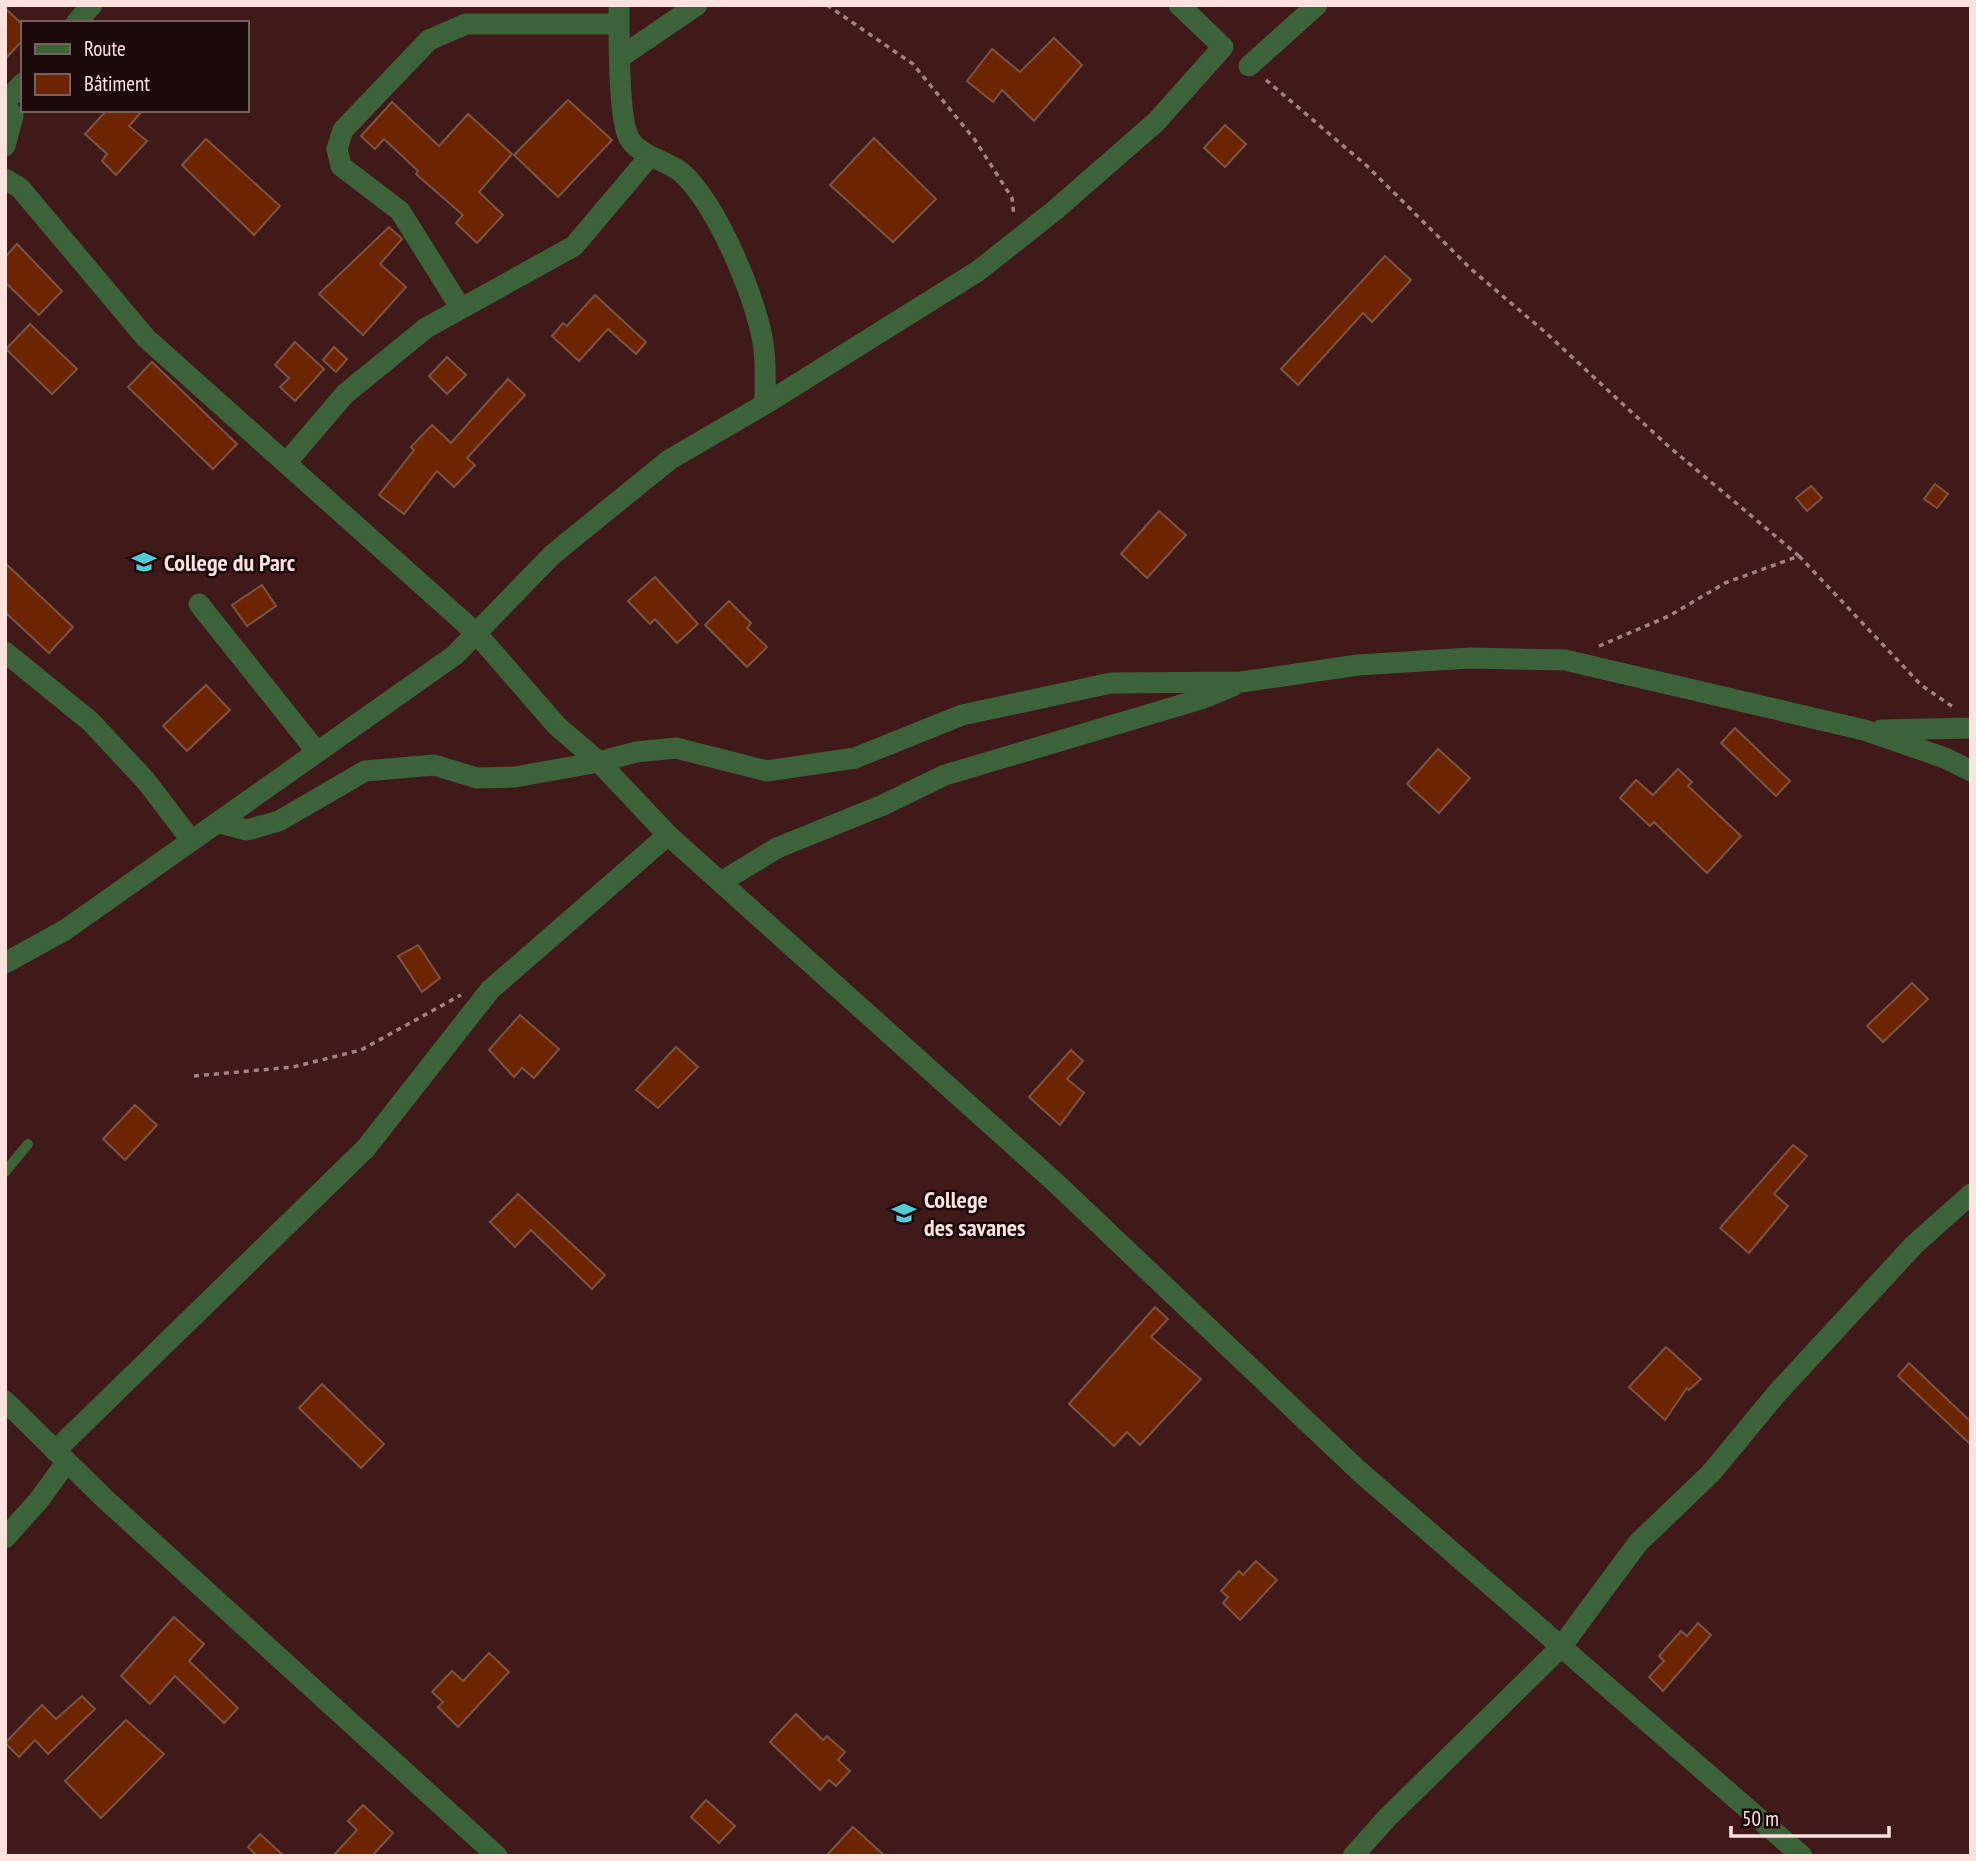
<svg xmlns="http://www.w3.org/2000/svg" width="1976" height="1861" viewBox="0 0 1976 1861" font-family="'PT Sans Narrow',sans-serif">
  <rect width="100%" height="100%" fill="#401919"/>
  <g fill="#6d2400" stroke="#7c5343" stroke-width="2">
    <path d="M5,8L23,25V40L5,59Z"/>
    <path d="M1054,38L1082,65L1034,121L1002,90L993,102L967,81L992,49L1020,72Z"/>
    <path d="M568,100L612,140L558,197L514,155Z"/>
    <path d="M392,102L439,146L468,114L512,154L479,192L503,215L477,243L456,223L463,215L416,174L418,171L384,139L375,149L361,136Z"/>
    <path d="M107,110H143L129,126L147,141L116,175L102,161L107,154L85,134Z"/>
    <path d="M1225,125L1246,144L1225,167L1204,148Z"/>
    <path d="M874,138L936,199L893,242L830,185Z"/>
    <path d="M206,139L280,206L254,235L182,165Z"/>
    <path d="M389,227L402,239L380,264L406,287L363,335L319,294Z"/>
    <path d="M17,244L62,291L39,315L5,282V257Z"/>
    <path d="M1385,256L1411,280L1372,322L1363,313L1298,385L1281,369Z"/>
    <path d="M595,295L646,342L636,354L608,329L579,361L552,336L563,323L567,326Z"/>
    <path d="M30,324L77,369L52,394L6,349Z"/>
    <path d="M295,342L324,369L295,401L280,387L289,378L275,365Z"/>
    <path d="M334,347L347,359L336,372L323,360Z"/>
    <path d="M447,357L466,375L447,394L429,376Z"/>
    <path d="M152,362L237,444L213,469L128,387Z"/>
    <path d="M508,379L525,395L467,458L475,465L454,487L437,471L404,514L379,495L414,450L411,447L432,425L451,443Z"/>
    <path d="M1935,484L1948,494L1937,508L1924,499Z"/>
    <path d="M1811,486L1822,498L1807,511L1796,498Z"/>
    <path d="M1159,511L1186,535L1147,578L1121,554Z"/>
    <path d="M5,563L73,627L49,653L5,612Z"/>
    <path d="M655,577L698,624L677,643L655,619L650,624L628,601Z"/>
    <path d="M262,585L276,606L247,626L232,605Z"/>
    <path d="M729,601L751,623L747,628L767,647L747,667L705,625Z"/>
    <path d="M206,685L230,710L187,751L163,726Z"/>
    <path d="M1735,728L1790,781L1776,796L1721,743Z"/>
    <path d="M1438,749L1470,778L1439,813L1407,784Z"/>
    <path d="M1678,769L1692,782L1688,786L1741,836L1707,873L1654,822L1650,826L1620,798L1636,780L1653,795Z"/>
    <path d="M418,945L440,978L422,992L398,956Z"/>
    <path d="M1912,983L1928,999L1883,1042L1867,1026Z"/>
    <path d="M520,1015L559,1049L534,1078L522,1068L514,1077L489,1050Z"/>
    <path d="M676,1047L698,1067L658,1108L636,1090Z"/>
    <path d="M1071,1050L1083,1061L1067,1079L1084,1093L1060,1125L1029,1097Z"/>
    <path d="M135,1105L157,1125L125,1160L103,1139Z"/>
    <path d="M1793,1145L1807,1156L1774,1194L1788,1206L1749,1253L1720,1228Z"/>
    <path d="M518,1194L605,1275L592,1289L531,1230L515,1247L490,1222Z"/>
    <path d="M1155,1307L1168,1319L1151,1337L1201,1379L1140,1445L1127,1432L1114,1446L1069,1404Z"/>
    <path d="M1666,1347L1701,1379L1689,1390L1687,1388L1665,1420L1629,1387Z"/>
    <path d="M1909,1363L1971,1422V1445L1898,1376Z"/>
    <path d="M322,1384L384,1444L361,1468L299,1408Z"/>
    <path d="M1256,1561L1277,1580L1240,1620L1223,1603L1228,1597L1221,1591L1239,1571L1243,1575Z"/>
    <path d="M174,1617L204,1644L189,1661L238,1708L224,1723L175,1676L150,1704L121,1676Z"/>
    <path d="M1698,1623L1711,1635L1663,1691L1649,1677L1664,1661L1659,1656L1681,1631L1687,1636Z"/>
    <path d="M489,1653L509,1672L458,1727L438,1707L443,1702L432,1692L452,1671L463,1681Z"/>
    <path d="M82,1696L95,1709L48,1754L35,1740L19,1757L5,1743L42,1705L56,1719Z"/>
    <path d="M796,1714L823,1740L827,1736L845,1752L838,1760L850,1771L836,1786L829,1780L820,1790L770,1742Z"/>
    <path d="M126,1720L164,1754L101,1818L65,1781Z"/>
    <path d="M706,1800L735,1826L719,1843L691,1817Z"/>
    <path d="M363,1805L393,1833L372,1856H333L357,1830L348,1821Z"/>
    <path d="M853,1827L885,1856H826Z"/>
    <path d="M260,1834L284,1856H257L248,1847Z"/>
  </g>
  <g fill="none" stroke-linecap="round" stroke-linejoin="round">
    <g stroke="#a38281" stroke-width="3.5" stroke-dasharray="5 5" stroke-linecap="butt">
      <path d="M827,5L913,64L975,140L1012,198L1014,216"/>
      <path d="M1266,80L1367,166L1471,269L1545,332L1667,445L1799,556"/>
      <path d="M1599,646L1669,616L1725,583L1799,556L1921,685L1953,707"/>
      <path d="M194,1076L293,1067L361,1050L461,995"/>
    </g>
    <path stroke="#3c6239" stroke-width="10" d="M5,1172L28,1144"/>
    <g stroke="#3c6239" stroke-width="21">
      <path d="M619,5C619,32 618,118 629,138C640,157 667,160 682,173C717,204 759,303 764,350C766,368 765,386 765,404"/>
      <path d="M76,23L92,5"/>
      <path d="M622,56L697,5"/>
      <path d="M1249,66L1317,5"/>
      <path d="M5,102L23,83"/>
      <path d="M5,105L13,116L5,146"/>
      <path d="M5,179L20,188L146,338L476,633L557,726L599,762L668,835L1057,1184L1359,1471L1802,1856"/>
      <path d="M460,307L400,211L341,166L337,149L343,130L429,40L466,24H619"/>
      <path d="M287,462L345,394L426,328L574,246L650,156"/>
      <path d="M199,604L317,752"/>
      <path d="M5,652L91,722L146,781L191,840"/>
      <path d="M1881,730L1971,728"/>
      <path d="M220,823L247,830L279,821L365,771L434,765L477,778L515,777L599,762L636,752L676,748L767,771L855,758L962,715L1111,683L1241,682L1358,665L1470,658L1565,660L1864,730L1945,758L1971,771"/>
      <path d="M721,882L777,848L883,805L945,775L1201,699L1233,686"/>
      <path d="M5,963L65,930L455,655L552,555L669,460L765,404L978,271L1054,211L1156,122L1223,47L1179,5"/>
      <path d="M5,1401L105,1499L497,1856"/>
      <path d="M55,1451L366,1148L490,990L668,835"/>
      <path d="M5,1538L39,1500L66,1463"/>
      <path d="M1353,1856L1387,1818L1561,1647L1638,1543L1711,1473L1778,1392L1914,1245L1971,1194"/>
    </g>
  </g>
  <defs>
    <g id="university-bare" transform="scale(1.89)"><path d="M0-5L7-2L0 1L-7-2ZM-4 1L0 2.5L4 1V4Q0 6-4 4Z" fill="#52ccd6" stroke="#1c0a0a" stroke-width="2.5" paint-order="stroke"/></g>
  </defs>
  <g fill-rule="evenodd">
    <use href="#university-bare" x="144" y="562"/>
    <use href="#university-bare" x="904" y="1213"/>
  </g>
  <g text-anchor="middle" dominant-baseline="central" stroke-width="5" stroke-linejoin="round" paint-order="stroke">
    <g font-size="24" font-weight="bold" fill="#fde2e0" stroke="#1c0a0a" text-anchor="start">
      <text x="164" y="562">College du Parc</text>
      <text x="924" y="1199">College<tspan x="924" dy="28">des savanes</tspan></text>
    </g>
  </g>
  <rect width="1976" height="1861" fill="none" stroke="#fde2e0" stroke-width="14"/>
  <rect x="21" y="21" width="228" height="91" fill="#1c0a0a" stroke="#766060" stroke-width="2"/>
  <rect x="35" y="44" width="35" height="10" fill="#3c6239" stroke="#766060" stroke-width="2"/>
  <text x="84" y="56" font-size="21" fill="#fde2e0">Route</text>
  <rect x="35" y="74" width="35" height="21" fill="#6d2400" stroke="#766060" stroke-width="2"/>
  <text x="84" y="91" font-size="21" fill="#fde2e0">Bâtiment</text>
  <path d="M1731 1826v10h158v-10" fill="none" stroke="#fde2e0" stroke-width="3.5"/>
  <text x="1742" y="1826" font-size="21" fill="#fde2e0" stroke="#1c0a0a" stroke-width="5" paint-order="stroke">50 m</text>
</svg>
